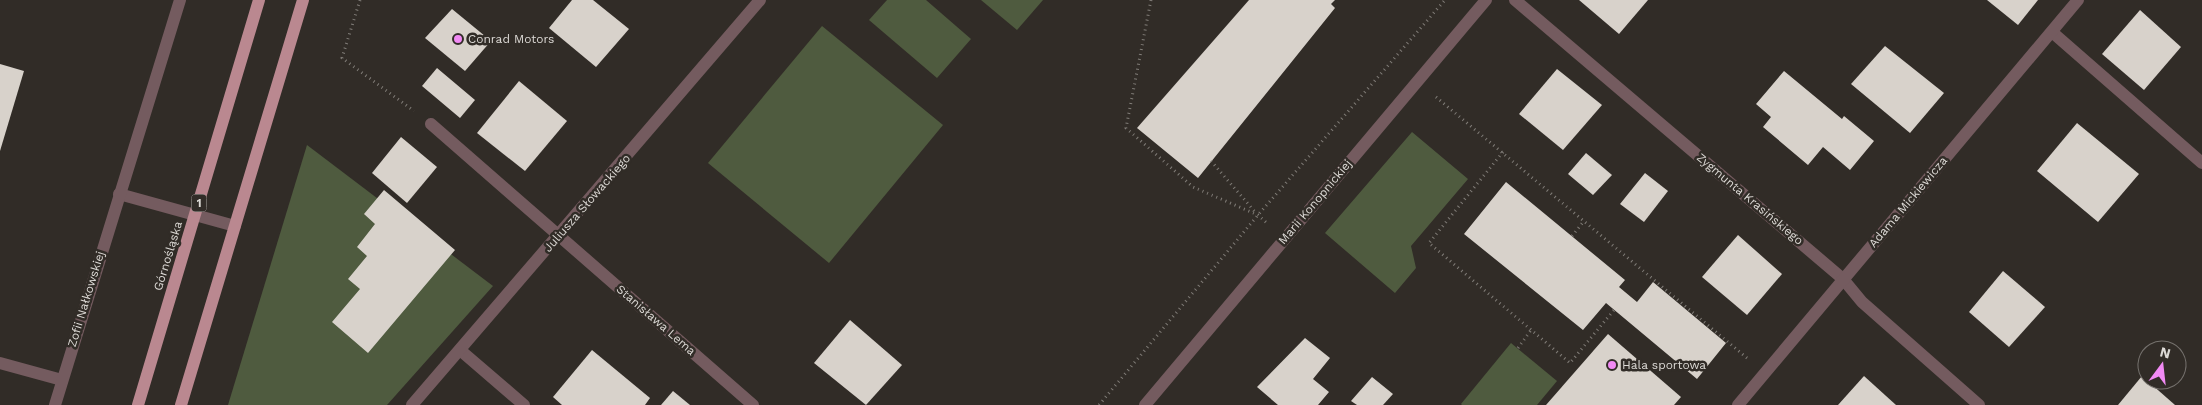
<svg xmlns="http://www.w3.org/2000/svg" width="2202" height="405" viewBox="0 0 2202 405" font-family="'Work Sans',sans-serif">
  <rect width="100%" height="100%" fill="#312c27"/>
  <g fill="#4f5b3f">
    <path d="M887,0H926L971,39L937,78L869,20Z"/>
    <path d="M981,0H1043L1017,30Z"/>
    <path d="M822,26L943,125L829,263L708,163Z"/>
    <path d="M1412,132L1468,179L1411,246L1416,268L1395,293L1325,233Z"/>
    <path d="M307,145L493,286L387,405H228Z"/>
    <path d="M1511,343L1557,381L1537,405H1462L1461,404Z"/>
  </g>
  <g fill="#d8d2cb">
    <path d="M572,0H593L629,29L596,67L549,28Z"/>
    <path d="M1249,0H1335L1331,4L1335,8L1198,178L1137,128Z"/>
    <path d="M1579,0H1648L1619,34Z"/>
    <path d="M1987,0H2038L2018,25Z"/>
    <path d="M452,9L491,41L465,71L425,38Z"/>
    <path d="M2140,10L2181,47L2144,90L2102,54Z"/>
    <path d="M1885,46L1944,93L1910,133L1851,84Z"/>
    <path d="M0,64L24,71L0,151Z"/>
    <path d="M437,68L475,100L460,118L422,86Z"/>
    <path d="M1557,69L1602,105L1563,150L1519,114Z"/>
    <path d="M1784,71L1842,119L1844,116L1874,141L1850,170L1823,147L1808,165L1763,127L1771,117L1756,104Z"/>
    <path d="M519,81L567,121L525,171L477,133Z"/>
    <path d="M2077,123L2139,174L2098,222L2037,171Z"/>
    <path d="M401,137L437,167L407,203L372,173Z"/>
    <path d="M1586,153L1612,175L1593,195L1568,174Z"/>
    <path d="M1645,173L1668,191L1644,222L1620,204Z"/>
    <path d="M1506,182L1625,280L1619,287L1637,302L1653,282L1726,343L1697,379L1606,303L1583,330L1464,234Z"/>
    <path d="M384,190L455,250L368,353L332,322L360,289L348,279L367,256L357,247L375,224L364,214Z"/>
    <path d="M1738,235L1782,274L1747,315L1702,277Z"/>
    <path d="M2003,271L2045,307L2009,347L1969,312Z"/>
    <path d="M850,320L902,365L866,405L814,363Z"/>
    <path d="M1608,334L1681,397L1674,405H1546Z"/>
    <path d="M1305,338L1330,358L1313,379L1329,392L1318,405H1278L1257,387Z"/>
    <path d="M592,350L650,398L645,405H562L553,397Z"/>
    <path d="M1864,376L1896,405H1838Z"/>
    <path d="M2142,376L2175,405H2118Z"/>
    <path d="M1372,377L1393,394L1383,405H1357L1351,401Z"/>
    <path d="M673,391L690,405H661Z"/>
  </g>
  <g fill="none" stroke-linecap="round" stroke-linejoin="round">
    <g stroke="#817d78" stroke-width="3" stroke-dasharray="1 4" stroke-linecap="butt">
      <path d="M360,0L342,58L414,111"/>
      <path d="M1151,0L1126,128L1193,187L1258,215L1268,224"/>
      <path d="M1436,97L1747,358"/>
      <path d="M1503,152L1429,243L1570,363L1614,310"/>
      <path d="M1211,161L1256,213"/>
      <path d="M1572,236L1584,221"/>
      <path d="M1518,348L1531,330"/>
      <path d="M1099,405L1258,215L1445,0"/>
    </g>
    <g stroke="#745b5f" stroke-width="12">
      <path d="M1515,0L1843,279L1862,302L1979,405"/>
      <path d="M2052,32L2202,163"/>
      <path d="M431,124L753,405"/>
      <path d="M119,194L235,226"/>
      <path d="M460,350L524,405"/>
      <path d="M0,363L62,380"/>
      <path d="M55,405L180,0"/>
      <path d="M412,405L760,0"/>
      <path d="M1145,405L1486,0"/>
      <path d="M1738,405L2078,0"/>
    </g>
    <g stroke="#ba8890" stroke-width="12">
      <path d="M138,405L259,0"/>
      <path d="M181,405L303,0"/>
    </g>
  </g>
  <g fill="#f18af4" stroke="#312c27" stroke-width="2">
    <circle cx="458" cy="39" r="5"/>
    <circle cx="1612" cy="365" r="5"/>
  </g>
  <g text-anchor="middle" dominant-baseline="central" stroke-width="5" stroke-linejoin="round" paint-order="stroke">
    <rect fill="#312c27" stroke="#a9a5a1" stroke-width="1" x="191.5" y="194.5" width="15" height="17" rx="4"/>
    <g font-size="11" font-weight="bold" fill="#dcd9d5">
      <text x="199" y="203">1</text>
    </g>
    <g font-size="12" fill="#dcd9d5" stroke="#312c27" text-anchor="start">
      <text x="468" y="39">Conrad Motors</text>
      <text x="1622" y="365">Hala sportowa</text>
    </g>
    <g font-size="12" fill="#dcd9d5" stroke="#312c27">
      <text transform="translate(1750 199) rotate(40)">Zygmunta Krasińskiego</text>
      <text transform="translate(1315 202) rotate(-50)">Marii Konopnickiej</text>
      <text transform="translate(1908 202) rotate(-50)">Adama Mickiewicza</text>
      <text transform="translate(587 203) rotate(-49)">Juliusza Słowackiego</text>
      <text transform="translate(168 256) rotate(-73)">Górnośląska</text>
      <text transform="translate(86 299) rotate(-73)">Zofii Nałkowskiej</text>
      <text transform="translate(656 320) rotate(41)">Stanisława Lema</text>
    </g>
  </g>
  <g transform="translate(2162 365) rotate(15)"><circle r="24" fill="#312c27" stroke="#75716d"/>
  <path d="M0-4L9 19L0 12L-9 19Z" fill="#f18af4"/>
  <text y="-8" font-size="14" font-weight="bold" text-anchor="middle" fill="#dcd9d5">N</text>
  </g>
</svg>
